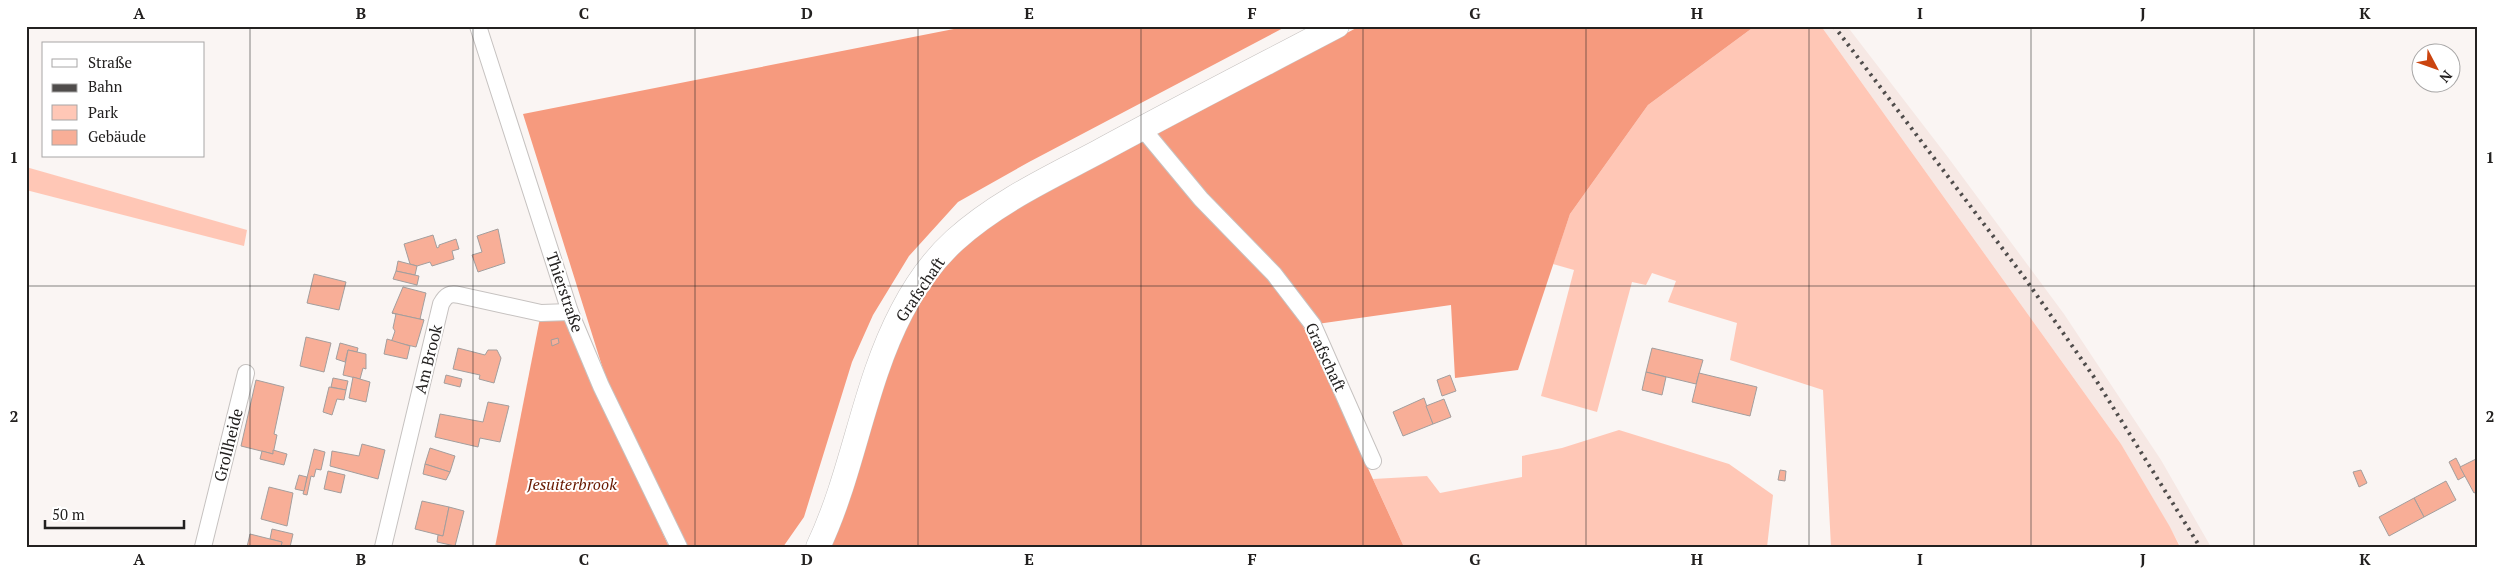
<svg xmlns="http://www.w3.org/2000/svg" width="2504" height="573" viewBox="0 0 2504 573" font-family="'PT Serif',serif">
  <rect width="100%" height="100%" fill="#faf5f3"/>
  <path fill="#f6e8e4" d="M1821,26H1847L1947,156L2064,314L2161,460L2211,547H2181L2121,444Z"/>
  <g fill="#ffc7b6">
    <path d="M1755,26H1821L2121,444L2170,527L2180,547H1831L1823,390L1730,360L1737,323L1668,302L1676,281L1652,273L1646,285L1632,282L1597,412L1541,396L1574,270L1553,264L1570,214L1648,105Z"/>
    <path d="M26,167L247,230L244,246L26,190Z"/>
    <path d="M1619,430L1729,464L1773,495L1767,547H1404L1373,479L1427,476L1440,493L1522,477V456L1562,448Z"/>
  </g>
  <g fill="#f69a7e">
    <path d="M969,26H1287L1029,162L958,202L909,256L873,315L852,362L804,517L783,547H686L608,385L523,114Z"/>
    <path d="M1360,26H1755L1648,105L1570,214L1518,370L1455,378L1451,305L1303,326L1404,547H829L887,364L908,316L937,273L989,223Z"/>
    <path d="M541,313H562L669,547H495Z"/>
  </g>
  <g fill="#f8ae97" stroke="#a39e9d">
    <path d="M498,229L505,263L478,272L472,255L482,252L477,236Z"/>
    <path d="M433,235L437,248L439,247V245L456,239L459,249L452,251L454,259L432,266L430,262L417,266L410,264L404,244Z"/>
    <path d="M398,261L417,266L415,275L396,271Z"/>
    <path d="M396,271L419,276L417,285L393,279Z"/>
    <path d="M314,274L346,282L339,310L307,303Z"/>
    <path d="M403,287L426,293L420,319L424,320L392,313Z"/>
    <path d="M392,313L424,320L416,347L390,341L392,340L395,331L393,328L396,314Z"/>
    <path d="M306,337L331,343L324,372L300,366Z"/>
    <path d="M558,338L559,343L552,346L551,340Z"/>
    <path d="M387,339L410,346L407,359L384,354Z"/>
    <path d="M340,343L358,348L357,352L348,350L345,362L336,359Z"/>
    <path d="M458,348L485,355L488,350H497L501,358L494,383L479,379L480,375L453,369Z"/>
    <path d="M1652,348L1703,360L1696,384L1646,372Z"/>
    <path d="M348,350L366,354V369L363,368L360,379L343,375Z"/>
    <path d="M1646,372L1666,377L1662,395L1642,390Z"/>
    <path d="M1699,373L1757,387L1750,416L1692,402Z"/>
    <path d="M446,375L462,379L460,387L444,383Z"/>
    <path d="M1450,375L1456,391L1442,396L1437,380Z"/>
    <path d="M353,377L370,382L366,402L349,398Z"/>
    <path d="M333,378L348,381L346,390L331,387Z"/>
    <path d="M256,380L284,387L274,434L277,435L273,454L241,446Z"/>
    <path d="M329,387L346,390L344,400L337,399L332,415L323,412Z"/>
    <path d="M1424,398L1433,424L1403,436L1393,412Z"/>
    <path d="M1444,399L1451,417L1433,424L1426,406Z"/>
    <path d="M488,402L509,406L500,442L480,438L478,447L435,437L440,414L483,422Z"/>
    <path d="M362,444L385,450L378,479L330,466L332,451L359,456Z"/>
    <path d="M430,448L455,456L450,472L425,464Z"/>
    <path d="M314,449L325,452L321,470L316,469L314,477L311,476L307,495L303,494Z"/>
    <path d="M273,450L287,454L284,465L260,459L262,451L273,454Z"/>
    <path d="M2456,458L2465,476L2458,480L2449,462Z"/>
    <path d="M2478,458V491L2474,493L2460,467Z"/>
    <path d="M425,464L450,472L446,480L423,474Z"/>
    <path d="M1780,470L1786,471L1785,481L1778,480Z"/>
    <path d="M2361,470L2367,483L2359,487L2353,472Z"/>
    <path d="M328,471L345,475L341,493L324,489Z"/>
    <path d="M299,475L307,477L304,491L295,489Z"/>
    <path d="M2446,481L2456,500L2424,517L2414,498Z"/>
    <path d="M269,487L293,493L287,526L261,519Z"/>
    <path d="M2414,498L2424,517L2389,536L2379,517Z"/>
    <path d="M422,501L449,507L443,536L415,529Z"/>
    <path d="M449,507L464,511L455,546L437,542L438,535L443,536Z"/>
    <path d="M272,529L293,534L290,547L281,546L282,542L270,539Z"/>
    <path d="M250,534L282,542L281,547H247Z"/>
  </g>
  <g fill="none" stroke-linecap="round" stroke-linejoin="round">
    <g stroke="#c6c2c0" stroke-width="18">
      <g id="street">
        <path d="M478,26L570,312L601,386L679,547"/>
        <path d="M1142,128L1201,199L1274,274L1313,325L1373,461"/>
        <path d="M203,547L246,373"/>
        <path d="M383,547L441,304C446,295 450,293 459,295L541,313L570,312"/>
      </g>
    </g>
    <g stroke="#c6c2c0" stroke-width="25">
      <path id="secondary" d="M818,547C854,471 863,385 902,311C915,286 934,259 955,240C997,202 1049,178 1098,152C1177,109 1257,68 1337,26"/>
    </g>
    <use href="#street" stroke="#fff" stroke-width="16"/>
    <use href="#secondary" stroke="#fff" stroke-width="24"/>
    <path stroke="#4f4c4b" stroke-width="4" stroke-dasharray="2.5 5" stroke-linecap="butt" d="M1834,26L2024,277L2096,380L2200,547"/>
  </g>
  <path fill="none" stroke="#232120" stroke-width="1" stroke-opacity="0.55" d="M250,26V547M473,26V547M695,26V547M918,26V547M1141,26V547M1363,26V547M1586,26V547M1809,26V547M2031,26V547M2254,26V547M26,286H2478"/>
  <g text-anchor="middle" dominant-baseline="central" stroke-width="4" stroke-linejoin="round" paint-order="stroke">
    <g font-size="16" fill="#232120" stroke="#fff">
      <text transform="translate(920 289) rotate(-56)">Grafschaft</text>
      <text transform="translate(565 292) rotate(71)">Thierstraße</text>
      <text transform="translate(1326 357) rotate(65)">Grafschaft</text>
      <text transform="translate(428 359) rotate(-76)">Am Brook</text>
      <text transform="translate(228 445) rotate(-76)">Grollheide</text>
    </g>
    <g font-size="16" font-style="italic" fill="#691900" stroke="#fff">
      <text x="572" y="484">Jesuiterbrook</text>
    </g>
  </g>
  <rect width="2504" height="573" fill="none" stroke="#ffffff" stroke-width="55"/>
  <rect x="42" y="42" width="162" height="115" fill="#ffffff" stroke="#a7a6a6"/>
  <rect x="52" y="59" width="25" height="8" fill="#ffffff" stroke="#a7a6a6"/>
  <text x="88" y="68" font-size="15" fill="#232120">Straße</text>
  <rect x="52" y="84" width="25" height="8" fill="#4f4c4b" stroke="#a7a6a6"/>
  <text x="88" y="92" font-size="15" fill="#232120">Bahn</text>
  <rect x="52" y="105" width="25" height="15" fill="#ffc7b6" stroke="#a7a6a6"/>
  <text x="88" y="118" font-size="15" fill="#232120">Park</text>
  <rect x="52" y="130" width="25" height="15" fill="#f8ae97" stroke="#a7a6a6"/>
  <text x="88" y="142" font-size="15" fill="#232120">Gebäude</text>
  <g transform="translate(2436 68) rotate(131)"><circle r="24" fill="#ffffff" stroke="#a7a6a6"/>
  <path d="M0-4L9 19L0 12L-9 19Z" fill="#cb440f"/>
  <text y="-8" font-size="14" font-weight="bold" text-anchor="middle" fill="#232120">N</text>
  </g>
  <path d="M45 520v8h139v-8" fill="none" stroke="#232120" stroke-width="2.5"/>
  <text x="52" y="520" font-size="15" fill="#232120" stroke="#ffffff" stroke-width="4" paint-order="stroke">50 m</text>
  <rect x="28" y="28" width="2448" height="518" fill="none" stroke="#232120" stroke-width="2"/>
  <g font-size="16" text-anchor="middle" font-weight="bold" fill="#232120">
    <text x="139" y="19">A</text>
    <text x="361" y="19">B</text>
    <text x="584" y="19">C</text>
    <text x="807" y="19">D</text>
    <text x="1029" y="19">E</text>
    <text x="1252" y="19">F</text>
    <text x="1475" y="19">G</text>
    <text x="1697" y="19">H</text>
    <text x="1920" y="19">I</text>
    <text x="2143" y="19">J</text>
    <text x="2365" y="19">K</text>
    <text x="14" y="163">1</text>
    <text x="2490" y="163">1</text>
    <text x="14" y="422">2</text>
    <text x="2490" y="422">2</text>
    <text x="139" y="565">A</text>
    <text x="361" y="565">B</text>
    <text x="584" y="565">C</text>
    <text x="807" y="565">D</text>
    <text x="1029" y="565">E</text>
    <text x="1252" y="565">F</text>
    <text x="1475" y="565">G</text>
    <text x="1697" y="565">H</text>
    <text x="1920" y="565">I</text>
    <text x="2143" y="565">J</text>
    <text x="2365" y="565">K</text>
  </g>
</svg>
